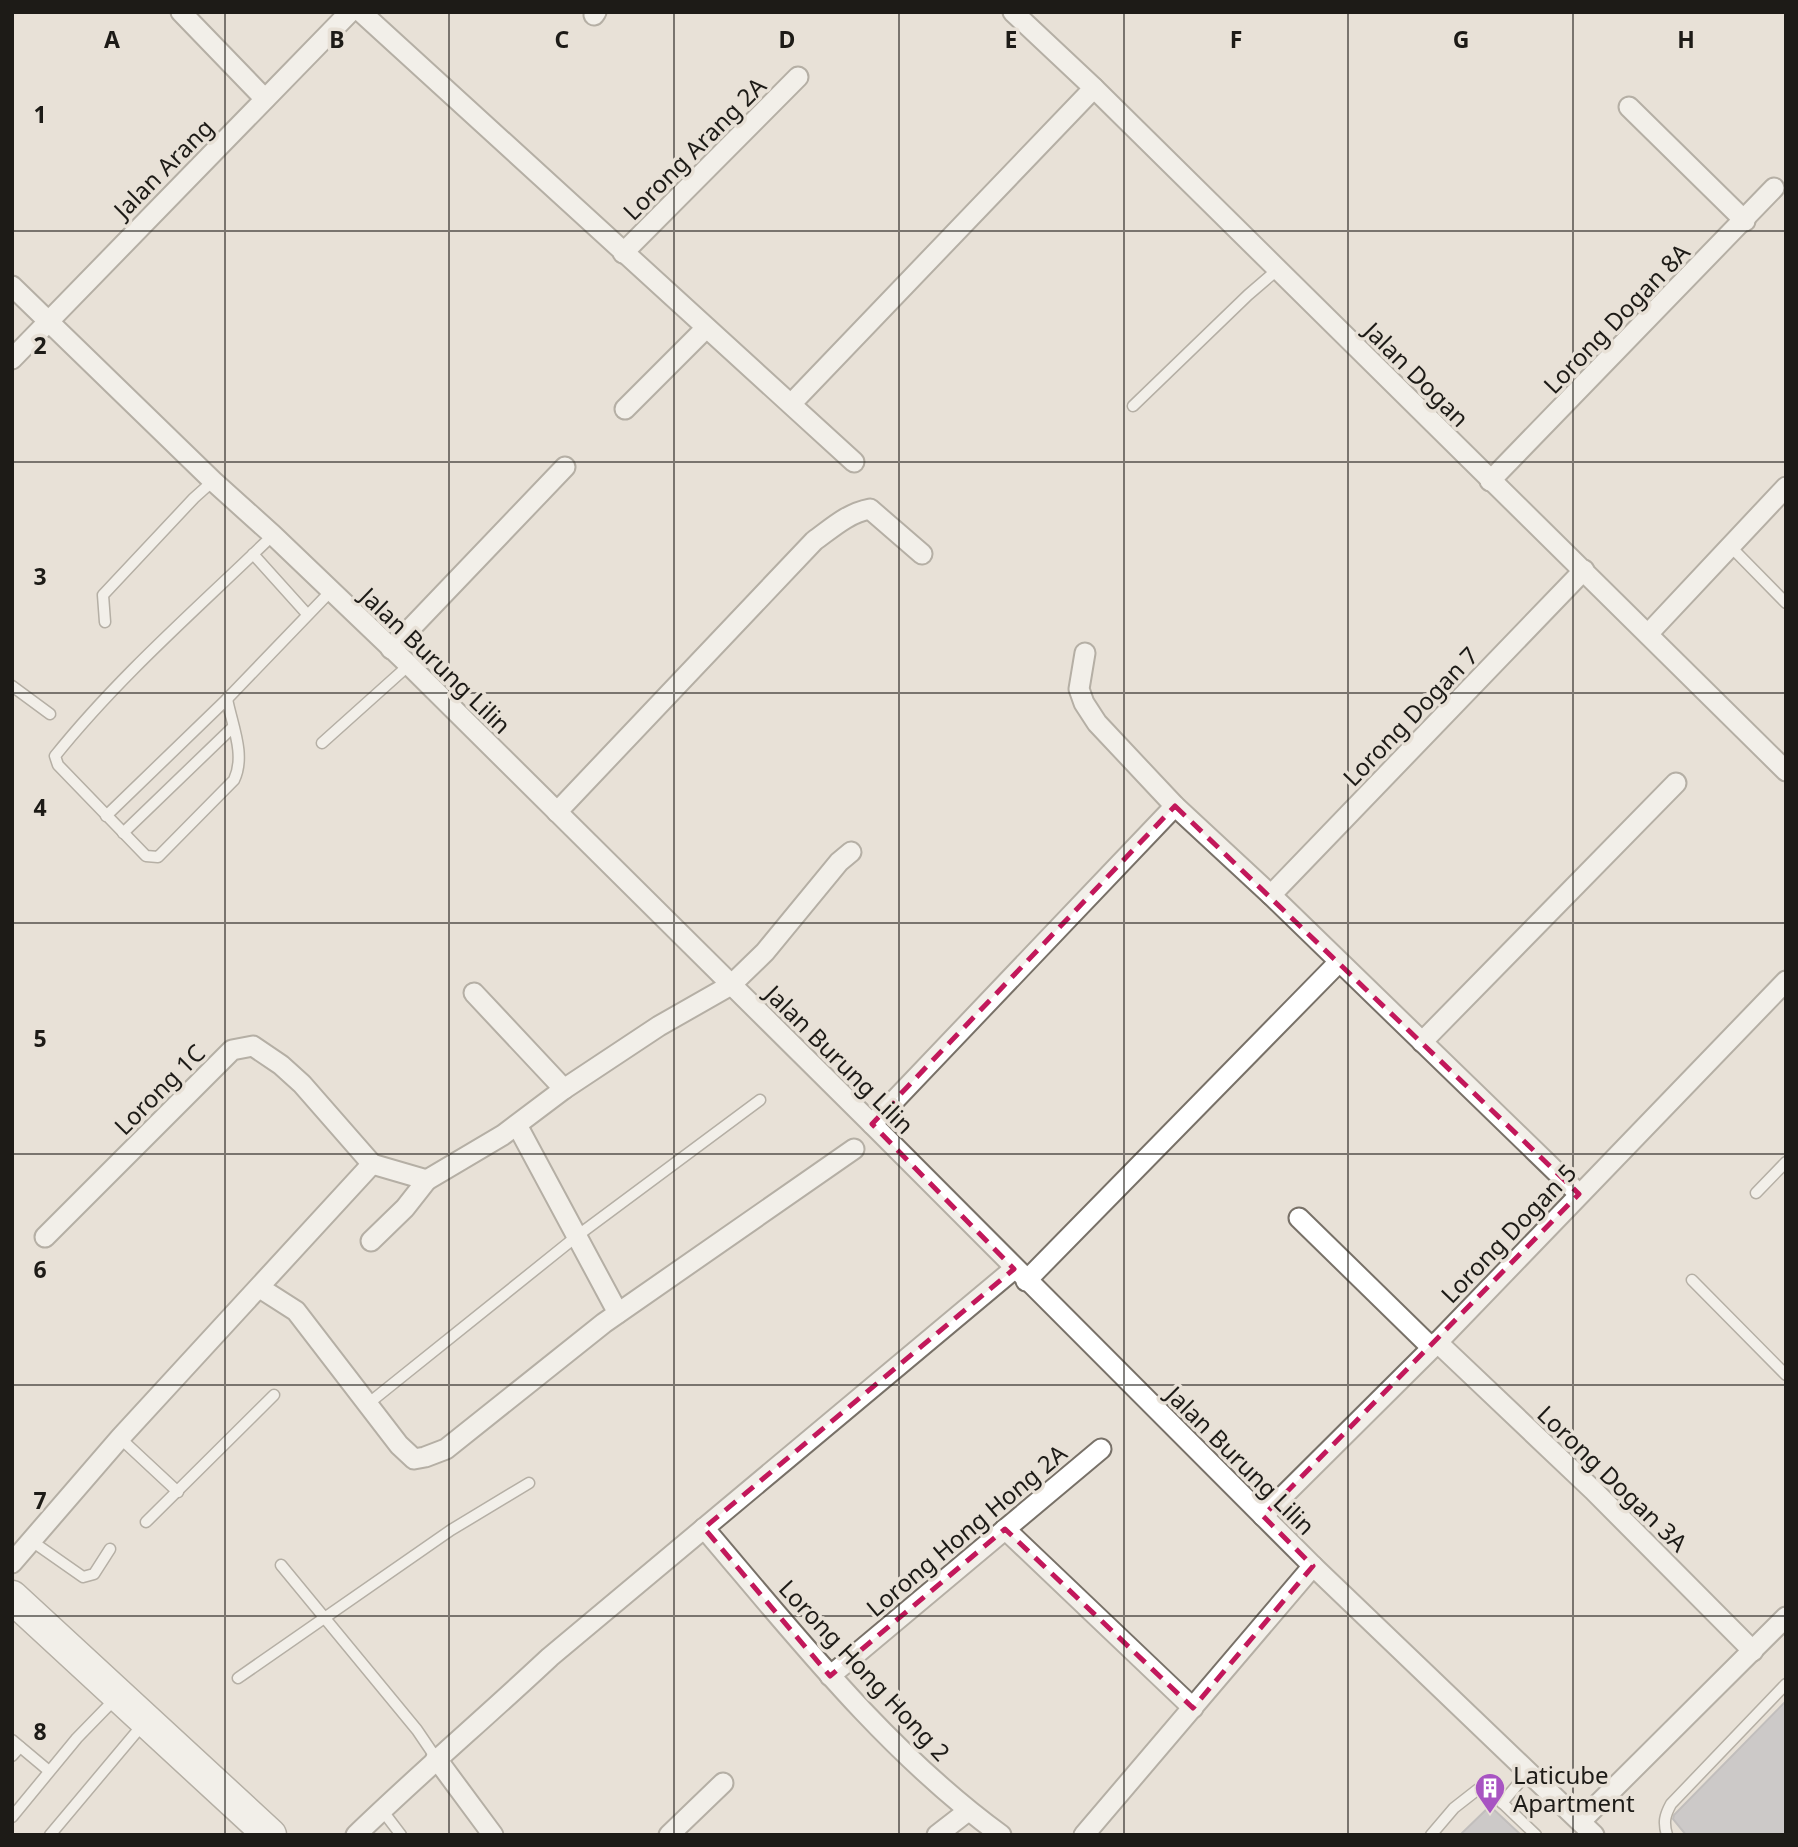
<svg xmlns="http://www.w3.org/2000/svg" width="1798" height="1847" viewBox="0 0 1798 1847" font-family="'Noto Sans',sans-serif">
  <rect width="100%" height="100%" fill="#e8e1d7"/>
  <g fill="#acabb6" stroke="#93929c" stroke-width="2">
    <path d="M1786,1701V1835H1686L1673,1819L1674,1815Z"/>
    <path d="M1490,1806L1521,1835H1460Z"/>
  </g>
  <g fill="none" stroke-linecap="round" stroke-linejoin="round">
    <g stroke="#787168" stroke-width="13">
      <g id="service">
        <path d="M1133,406L1248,295L1277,270"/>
        <path d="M1730,546L1786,603"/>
        <path d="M253,554L307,614"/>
        <path d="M105,622L103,595L194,498L213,481"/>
        <path d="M12,686L50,714"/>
        <path d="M227,699C232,725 246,755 234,780L158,857L146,856L58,765L55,756C120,675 199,607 273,535"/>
        <path d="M322,743L409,665"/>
        <path d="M106,816L227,699L330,592"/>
        <path d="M123,833L233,727"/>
        <path d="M1756,1193L1786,1162"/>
        <path d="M1692,1280L1786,1375"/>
        <path d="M369,1403L577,1236L760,1100"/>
        <path d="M120,1438L178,1492"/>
        <path d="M146,1522L274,1395"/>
        <path d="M33,1542L83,1577L94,1574L110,1549"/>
        <path d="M281,1565L417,1730L436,1758"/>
        <path d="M238,1678L451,1530L529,1483"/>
        <path d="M12,1740L49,1771"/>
        <path d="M12,1756L20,1747"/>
        <path d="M1502,1803L1529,1771"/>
        <path d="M382,1810L401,1835"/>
        <path d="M12,1817L77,1738L115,1699"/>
        <path d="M50,1835L144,1723"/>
        <path d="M1431,1835L1454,1808L1477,1790H1484L1494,1795L1536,1835"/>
        <path d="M1667,1835C1663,1822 1665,1815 1671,1804L1786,1684"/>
      </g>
    </g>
    <g stroke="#787168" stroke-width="23">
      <g id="minor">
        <path d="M181,12L265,99"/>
        <path d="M361,12L854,462"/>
        <path d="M1013,12L1094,88L1786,771"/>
        <path d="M594,15L596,12"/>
        <path d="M1629,107L1745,221"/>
        <path d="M623,253L798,77"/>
        <path d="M12,286L213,481L273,535L409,665L872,1124L1313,1566L1594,1835"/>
        <path d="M12,359L350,12"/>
        <path d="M791,404L1094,88"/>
        <path d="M625,409L706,328"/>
        <path d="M1490,481L1774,188"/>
        <path d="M1648,634L1786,487"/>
        <path d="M391,649L565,467"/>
        <path d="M1085,653L1079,689L1084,703L1097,723L1175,806L1271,895L1579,1194"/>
        <path d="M557,812L814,541C832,528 848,513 870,509L922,554"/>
        <path d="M1271,895L1584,570"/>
        <path d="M474,993L564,1089"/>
        <path d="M1422,1042L1676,783"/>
        <path d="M872,1124L1175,806"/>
        <path d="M517,1125L618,1313"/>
        <path d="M372,1164L427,1180L503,1135L564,1089L659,1026L731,985L765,952L839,862L851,852"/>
        <path d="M1299,1218L1432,1348"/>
        <path d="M45,1237L232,1050L253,1046L281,1065L302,1084L372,1164"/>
        <path d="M371,1241L405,1208L427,1180"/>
        <path d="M1026,1281L1338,963"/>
        <path d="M260,1288L296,1311L399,1445L414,1459L425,1457L446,1449L604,1323L854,1149"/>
        <path d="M1437,1342L1593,1490L1753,1651"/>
        <path d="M1263,1516L1432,1348L1786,981"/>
        <path d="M704,1528C795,1635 887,1752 1001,1835"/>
        <path d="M1005,1529L1193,1708"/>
        <path d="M12,1563L120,1438L372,1164"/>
        <path d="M830,1676L1101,1449"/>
        <path d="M436,1758L493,1835"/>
        <path d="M1581,1821L1786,1617"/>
        <path d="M356,1835C419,1774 486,1717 550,1657L1014,1269"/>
        <path d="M669,1835L723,1783"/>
        <path d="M937,1835L968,1811"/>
        <path d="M1084,1835L1313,1566"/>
      </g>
    </g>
    <g stroke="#787168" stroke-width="35">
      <path id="trunk" d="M12,1597L270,1835"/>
    </g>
    <use href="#service" stroke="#fff" stroke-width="10"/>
    <use href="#minor" stroke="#fff" stroke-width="19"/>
    <use href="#trunk" stroke="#fff" stroke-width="32"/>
  </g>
  <path d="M0 0H1798V1847H0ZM1175,806L1579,1194L1263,1516L1313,1566L1193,1708L1005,1529L830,1676L704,1528L1014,1269L872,1124Z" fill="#e8e1d7" fill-opacity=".55" fill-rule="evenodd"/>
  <path fill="none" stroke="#c2185b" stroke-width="5" stroke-dasharray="14 9" stroke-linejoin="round" d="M1175,806L1579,1194L1263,1516L1313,1566L1193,1708L1005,1529L830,1676L704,1528L1014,1269L872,1124Z"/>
  <path fill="none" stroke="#1d1b17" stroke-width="2" stroke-opacity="0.55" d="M225,12V1835M449,12V1835M674,12V1835M899,12V1835M1124,12V1835M1348,12V1835M1573,12V1835M12,231H1786M12,462H1786M12,693H1786M12,923H1786M12,1154H1786M12,1385H1786M12,1616H1786"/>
  <defs>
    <g id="building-pin" transform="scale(1.575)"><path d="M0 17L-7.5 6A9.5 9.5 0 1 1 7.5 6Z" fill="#a854c2" stroke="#e8e1d7"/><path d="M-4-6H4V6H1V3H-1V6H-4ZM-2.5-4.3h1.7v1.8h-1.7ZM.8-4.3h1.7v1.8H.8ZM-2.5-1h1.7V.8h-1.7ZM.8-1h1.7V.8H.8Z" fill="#fff"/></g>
  </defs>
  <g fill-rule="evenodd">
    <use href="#building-pin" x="1490" y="1788"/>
  </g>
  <g text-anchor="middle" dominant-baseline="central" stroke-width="7" stroke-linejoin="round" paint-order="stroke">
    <g font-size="24" fill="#1d1b17" stroke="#e8e1d7">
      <text transform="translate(694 148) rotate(-45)">Lorong Arang 2A</text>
      <text transform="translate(163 168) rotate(-45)">Jalan Arang</text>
      <text transform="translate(1616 318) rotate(-46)">Lorong Dogan 8A</text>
      <text transform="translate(1417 374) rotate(45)">Jalan Dogan</text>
      <text transform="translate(436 660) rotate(44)">Jalan Burung Lilin</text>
      <text transform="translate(1410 716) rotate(-46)">Lorong Dogan 7</text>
      <text transform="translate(840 1059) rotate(45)">Jalan Burung Lilin</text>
      <text transform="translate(159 1089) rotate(-45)">Lorong 1C</text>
      <text transform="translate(1508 1233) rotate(-46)">Lorong Dogan 5</text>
      <text transform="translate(1241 1460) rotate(45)">Jalan Burung Lilin</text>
      <text transform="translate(1613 1478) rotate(44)">Lorong Dogan 3A</text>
      <text transform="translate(966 1530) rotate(-40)">Lorong Hong Hong 2A</text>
      <text transform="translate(865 1670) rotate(47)">Lorong Hong Hong 2</text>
    </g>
    <g font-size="24" fill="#1d1b17" stroke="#e8e1d7" text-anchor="start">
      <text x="1513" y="1774">Laticube<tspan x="1513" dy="28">Apartment</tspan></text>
    </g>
  </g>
  <g font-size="23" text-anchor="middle" font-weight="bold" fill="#1d1b17" stroke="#e8e1d7" stroke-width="7" stroke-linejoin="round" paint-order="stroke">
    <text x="112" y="48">A</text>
    <text x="337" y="48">B</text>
    <text x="562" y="48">C</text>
    <text x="787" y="48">D</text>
    <text x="1011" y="48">E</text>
    <text x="1236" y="48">F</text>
    <text x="1461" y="48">G</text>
    <text x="1686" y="48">H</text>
    <text x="40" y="123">1</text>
    <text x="40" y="354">2</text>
    <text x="40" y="585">3</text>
    <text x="40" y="816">4</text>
    <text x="40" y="1047">5</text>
    <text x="40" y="1278">6</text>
    <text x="40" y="1509">7</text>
    <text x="40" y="1740">8</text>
  </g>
  <rect width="1798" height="1847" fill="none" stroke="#1d1b17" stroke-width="28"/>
</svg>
